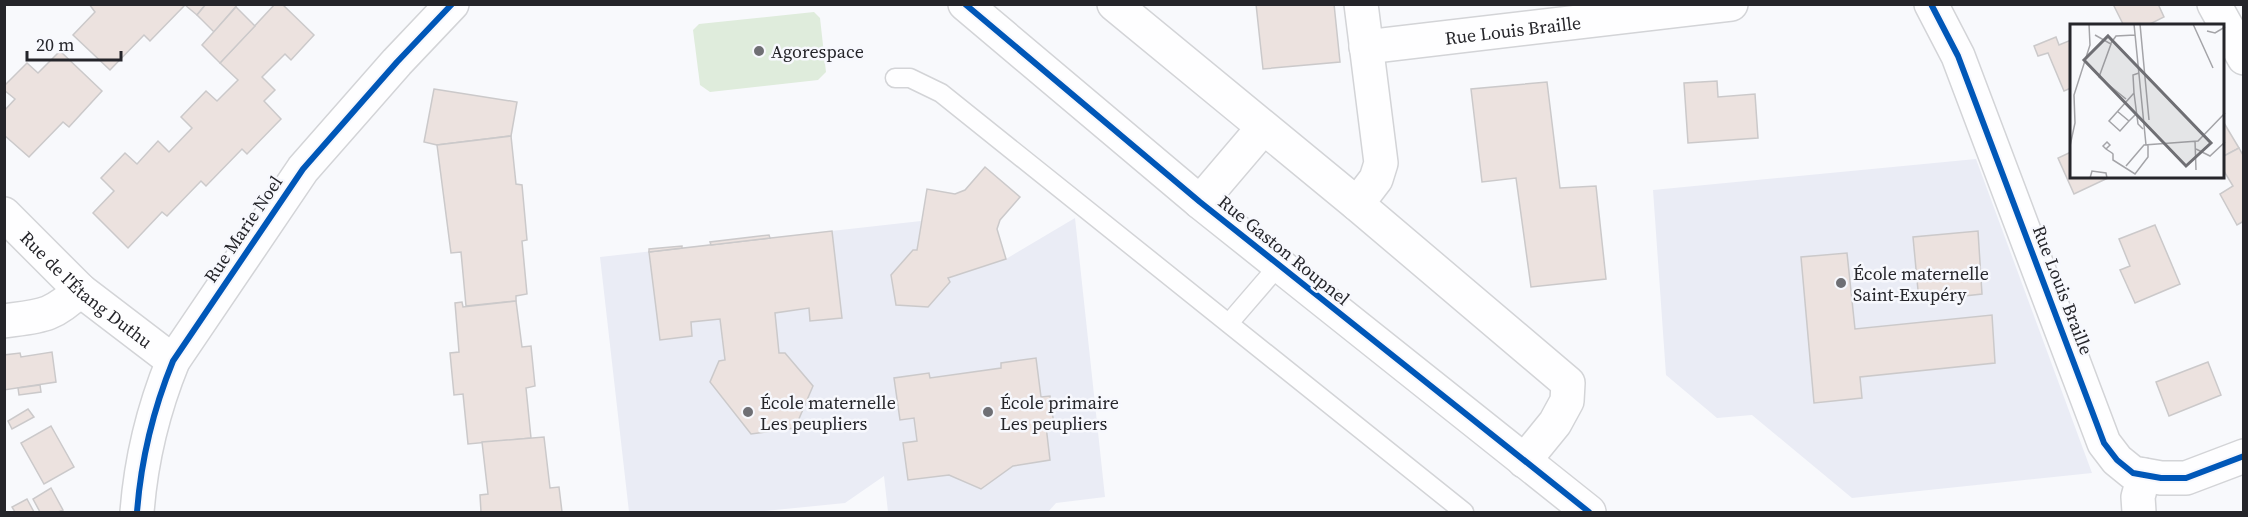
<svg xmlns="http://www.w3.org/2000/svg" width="2248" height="517" viewBox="0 0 2248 517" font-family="'Source Serif 4',serif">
  <rect width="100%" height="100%" fill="#f8f9fc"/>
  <g fill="#eaecf5">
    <path d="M1976,159L2092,473L1852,498L1752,415L1717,418L1666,375L1653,190Z"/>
    <path d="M1075,218L1105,497L1056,503L1048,512H888L884,476L845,503L755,512H629L600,257L921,221L917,250H913L891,275L896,305L928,307L950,282L948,278L1006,259Z"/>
  </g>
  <path fill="#dfecdc" d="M814,12L820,18L826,72L818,80L710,92L700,85L693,30L699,24Z"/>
  <g fill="#ece2df" stroke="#cbc9ca" stroke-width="1.5">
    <path d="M89,4H206L197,15L185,5L150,41L144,35L110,70L73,35L95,12Z"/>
    <path d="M206,4H238L214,32L197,15Z"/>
    <path d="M275,4H282L314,35L291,60L285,54L262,77L275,90L264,101L281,119L247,154L242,149L206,186L201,181L167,216L162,212L128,248L93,213L114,191L101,178L125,153L137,164L158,141L169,152L192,128L181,117L206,91L217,101L238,80L220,63Z"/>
    <path d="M1256,4H1334L1340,62L1263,69Z"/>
    <path d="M2113,4H2158L2164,17L2146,26H2124Z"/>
    <path d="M236,7L255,26L220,63L202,45Z"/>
    <path d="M2056,37L2059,45L2071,40V88L2064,91L2048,53L2038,56L2034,46Z"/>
    <path d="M60,51L102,91L69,127L63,122L29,157L4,135V111L15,99L4,90V86L27,63L38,73Z"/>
    <path d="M1717,81L1718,97L1755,94L1758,138L1688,143L1684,83Z"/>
    <path d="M1547,82L1560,188L1596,186L1606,279L1531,287L1516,178L1482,182L1471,89Z"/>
    <path d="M434,89L517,102L511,136L437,145L424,142Z"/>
    <path d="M2224,123L2239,148L2222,157V124Z"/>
    <path d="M511,136L516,184L522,185L527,240L522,241L527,294L516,296V301L466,306L461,252L451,253L437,145Z"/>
    <path d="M2239,148L2244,157V221L2237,225L2220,194L2233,186L2222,168V157Z"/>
    <path d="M2071,152V177H2110L2074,194L2058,158Z"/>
    <path d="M985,167L1020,197L1000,220L997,229L1006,259L948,278L950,282L928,307L896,305L891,275L913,250H917L927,189L955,194L965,190Z"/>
    <path d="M2155,225L2180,284L2135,303L2120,270L2130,266L2119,239Z"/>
    <path d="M832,231L842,318L810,321L809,308L775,313L779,353H785L813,386L795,428L751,434L710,382L719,361L725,360L720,319L691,322L692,336L660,340L649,252Z"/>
    <path d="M1978,231L1982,294L1919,301L1913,237Z"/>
    <path d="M769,235L770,238L711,245L710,242Z"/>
    <path d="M682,246V248L649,252V249Z"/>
    <path d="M1847,253L1855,329L1992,315L1995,363L1860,377L1862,398L1814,403L1801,257Z"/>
    <path d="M516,301L522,347L531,346L535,386L526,388L531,438L468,444L463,394L454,395L450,353L459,352L455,303L462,302L463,307Z"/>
    <path d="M52,352L56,382L4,390V355L20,353L21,357Z"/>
    <path d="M1036,358L1041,397L1050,396L1054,425L1046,426L1050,460L1013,466L981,489L949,475L908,480L903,443L917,441L914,418L900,420L894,378L929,373L930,378L1001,368V363Z"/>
    <path d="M2208,362L2221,395L2169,416L2156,382Z"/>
    <path d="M40,385L41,392L19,395L18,388Z"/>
    <path d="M28,409L34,417L12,429L8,421Z"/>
    <path d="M51,426L74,467L44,484L21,443Z"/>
    <path d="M544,437L550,488L559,487L562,512H481L480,495L488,494L482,442Z"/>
    <path d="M51,488L63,510L58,512H40L33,499Z"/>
    <path d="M27,499L34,512H15L12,507Z"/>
  </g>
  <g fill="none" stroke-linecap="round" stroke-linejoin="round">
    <g stroke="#d3d4d7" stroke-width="21">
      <g id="service">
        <path d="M895,78H910L941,93L1464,512"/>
        <path d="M1229,323L1279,265"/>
      </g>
    </g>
    <g stroke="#d3d4d7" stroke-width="36">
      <g id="minor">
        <path d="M965,4L1200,202L1589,512"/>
        <path d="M1114,4L1357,204L1568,383L1567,401L1555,423L1524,461"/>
        <path d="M1931,4L1958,56L2104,443L2117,460L2133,473L2161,478H2186L2244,456"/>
        <path id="s1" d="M1366,47L1731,4"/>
        <path d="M1200,202L1263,128"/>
        <path d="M1357,204L1376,179L1381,163L1361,4"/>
        <path id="s2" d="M4,214L80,290L173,361"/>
        <path d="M4,321C41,316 52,317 80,290"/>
        <path d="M137,512C141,460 153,410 173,361L303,169L397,62L452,4"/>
        <path d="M2139,512L2138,497L2144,475"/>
      </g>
    </g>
    <g stroke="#d3d4d7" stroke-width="36">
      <path id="secondary" d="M2214,4L2244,58"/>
    </g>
    <use href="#service" stroke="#fefeff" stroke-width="18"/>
    <use href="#minor" stroke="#fefeff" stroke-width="33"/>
    <use href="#secondary" stroke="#fefeff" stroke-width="33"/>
    <g stroke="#f7f8fd" stroke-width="10">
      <g id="cycleway">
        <path d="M965,4L1200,202L1589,512"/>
        <path d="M1931,4L1958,56L2104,443L2117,460L2133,473L2161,478H2186L2244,456"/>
        <path d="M137,512C141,460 153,410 173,361L303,169L397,62L452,4"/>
      </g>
    </g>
    <use href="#cycleway" stroke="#0057b8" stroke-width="6"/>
  </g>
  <g fill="#6f6f74" stroke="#f7f8fd" stroke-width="2">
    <circle cx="759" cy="51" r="6"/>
    <circle cx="1841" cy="283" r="6"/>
    <circle cx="748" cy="412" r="6"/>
    <circle cx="988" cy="412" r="6"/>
  </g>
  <g text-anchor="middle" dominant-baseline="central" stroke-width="5" stroke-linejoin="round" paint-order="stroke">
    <g font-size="18" fill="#25252a" stroke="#f7f8fd">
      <text stroke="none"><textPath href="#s1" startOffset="148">Rue Louis Braille</textPath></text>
      <text transform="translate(243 229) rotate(-56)">Rue Marie Noel</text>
      <text transform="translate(1284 250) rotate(39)">Rue Gaston Roupnel</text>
      <text stroke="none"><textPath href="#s2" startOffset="112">Rue de l'Étang Duthu</textPath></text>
      <text transform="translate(2063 290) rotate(69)">Rue Louis Braille</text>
    </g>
    <g font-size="18" fill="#25252a" stroke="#f7f8fd" text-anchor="start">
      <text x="771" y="51">Agorespace</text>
      <text x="1853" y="273">École maternelle<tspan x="1853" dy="21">Saint-Exupéry</tspan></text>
      <text x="760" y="402">École maternelle<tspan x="760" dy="21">Les peupliers</tspan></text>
      <text x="1000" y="402">École primaire<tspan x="1000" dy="21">Les peupliers</tspan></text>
    </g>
  </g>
  <g transform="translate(2070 24)">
    <rect width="154" height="154" fill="#f8f9fc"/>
    <path fill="none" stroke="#a4a4a8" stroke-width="1.5" d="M64,0L76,121M70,0L79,96M123,0L143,44M137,7L145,9L155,3M25,11L41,20L29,53L56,75M41,19L46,12L65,11M69,49L63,51L64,69L68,100L73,105M47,87L59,97L66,90M59,97L50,107L39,97L64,69M125,117L126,146M0,122L5,99L4,71L20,21L19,0M36,125L40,121L37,118L33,122L36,125L42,129L43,130V136L65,150L78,133V121M126,125L140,132L155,118M56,142L74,121L128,117L155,89M20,154L22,147L36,149L37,154"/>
    <path fill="#6f6f74" fill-opacity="0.15" stroke="#6f6f74" stroke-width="3" d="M38,12L141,119L116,142L14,36Z"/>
    <rect width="154" height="154" fill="none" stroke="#25252a" stroke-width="3"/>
  </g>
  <rect width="2248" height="517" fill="none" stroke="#25252a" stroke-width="12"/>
  <path d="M27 51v9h94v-9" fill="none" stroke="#25252a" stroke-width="3"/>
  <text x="36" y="51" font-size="18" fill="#25252a" stroke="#f7f8fd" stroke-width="4.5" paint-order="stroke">20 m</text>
</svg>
